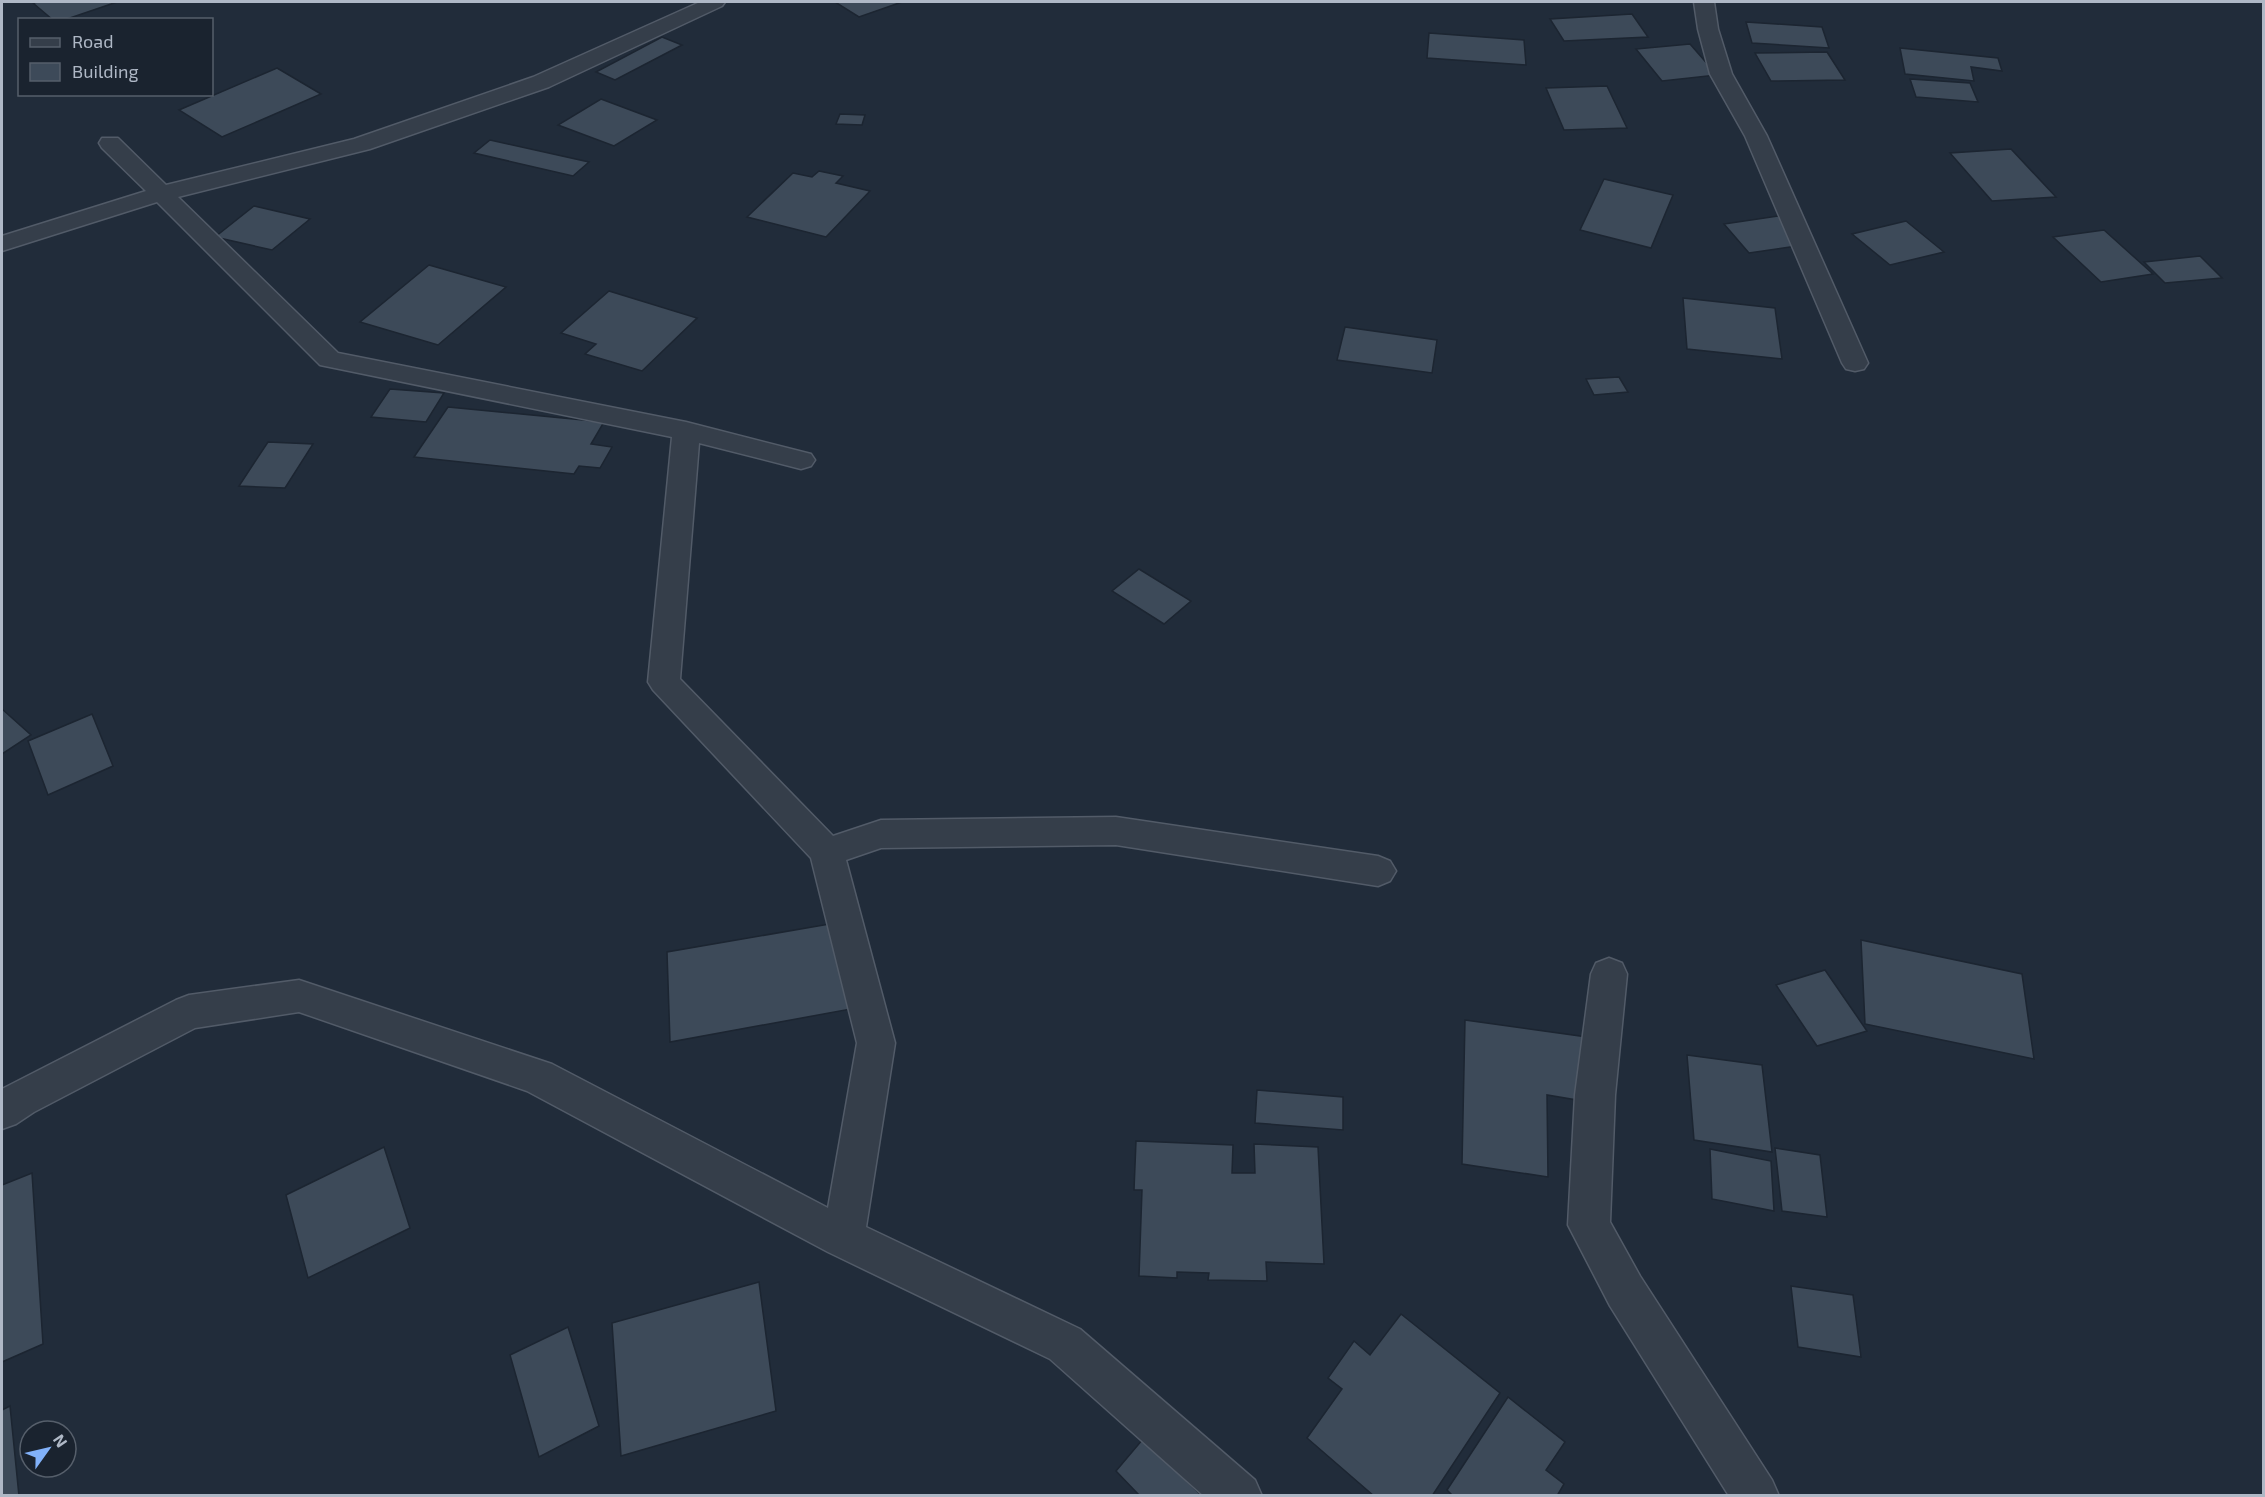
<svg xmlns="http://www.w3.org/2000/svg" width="2265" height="1497" viewBox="0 0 2265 1497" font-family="'Exo 2',sans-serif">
  <rect width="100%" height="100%" fill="#212c3a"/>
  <g fill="#3d4a59" stroke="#1c2531" stroke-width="1.5">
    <path d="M38,2H117L64,20H53L33,3Z"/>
    <path d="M835,2H902L859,17Z"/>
    <path d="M1632,14L1648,37L1564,41L1550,19Z"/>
    <path d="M1746,22L1822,27L1829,48L1752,43Z"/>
    <path d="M1429,33L1524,40L1526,65L1427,58Z"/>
    <path d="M662,37L682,45L615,80L596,72Z"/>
    <path d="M1690,44L1717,75L1662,81L1636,49Z"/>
    <path d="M1900,48L1998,58L2002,71L1971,67L1974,81L1905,74Z"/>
    <path d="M1827,52L1845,80L1771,81L1755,53Z"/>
    <path d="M277,68L321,94L222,137L179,110Z"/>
    <path d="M1910,79L1970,83L1978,102L1916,97Z"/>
    <path d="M1607,86L1627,128L1564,130L1546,88Z"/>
    <path d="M601,99L657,120L614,146L558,125Z"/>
    <path d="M840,114L865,115L862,125L836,124Z"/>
    <path d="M490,140L589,162L573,176L474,153Z"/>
    <path d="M2011,149L2056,197L1992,201L1950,153Z"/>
    <path d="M819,171L843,176L836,183L870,191L826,237L747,217L793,173L812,177Z"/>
    <path d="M1604,179L1673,195L1651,248L1580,230Z"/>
    <path d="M254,206L310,219L272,250L215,237Z"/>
    <path d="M1778,216L1804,245L1749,253L1724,224Z"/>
    <path d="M1906,221L1944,252L1890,265L1852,234Z"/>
    <path d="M2104,230L2153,274L2101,282L2053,237Z"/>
    <path d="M2200,256L2222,278L2165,283L2144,262Z"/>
    <path d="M429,265L506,287L438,345L360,322Z"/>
    <path d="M609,291L697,318L642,371L585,354L596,344L561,333Z"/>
    <path d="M1683,298L1775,308L1782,359L1687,349Z"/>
    <path d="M1345,327L1437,340L1432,373L1337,360Z"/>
    <path d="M1619,377L1628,392L1594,395L1586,379Z"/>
    <path d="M390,389L444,393L426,422L371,417Z"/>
    <path d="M448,407L604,422L591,444L612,447L600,468L579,466L574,474L414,457Z"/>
    <path d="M268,442L313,444L285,488L239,486Z"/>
    <path d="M1139,569L1191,601L1164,624L1112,591Z"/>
    <path d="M2,709L31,735L2,754Z"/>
    <path d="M92,714L113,766L48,795L28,741Z"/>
    <path d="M841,922L851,1009L670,1042L667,952Z"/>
    <path d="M1861,940L2022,974L2034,1059L1865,1024Z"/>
    <path d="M1825,970L1867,1031L1817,1046L1776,985Z"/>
    <path d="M1465,1020L1587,1037L1589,1102L1547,1095L1548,1177L1462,1164Z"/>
    <path d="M1687,1055L1762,1065L1772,1152L1694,1140Z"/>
    <path d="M1257,1090L1343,1097V1130L1255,1123Z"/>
    <path d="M1136,1141L1233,1145L1232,1173H1255L1254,1144L1318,1147L1324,1264L1266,1262L1267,1281L1208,1280L1209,1273L1177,1272V1278L1139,1276L1142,1190H1134Z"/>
    <path d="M384,1147L410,1228L308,1278L286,1195Z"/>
    <path d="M1775,1148L1820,1155L1827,1217L1782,1211Z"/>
    <path d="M1710,1149L1771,1161L1774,1211L1712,1199Z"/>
    <path d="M32,1173L43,1344L2,1362V1185Z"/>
    <path d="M759,1282L776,1411L621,1456L612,1323Z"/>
    <path d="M1791,1286L1853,1295L1861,1357L1798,1347Z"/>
    <path d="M1401,1314L1500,1393L1432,1496H1374L1307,1438L1342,1389L1328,1378L1354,1341L1370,1355Z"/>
    <path d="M568,1327L599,1426L539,1457L510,1355Z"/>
    <path d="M1508,1397L1565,1442L1546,1470L1564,1484L1557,1496H1453L1447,1490Z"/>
    <path d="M10,1406L19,1496H2V1410Z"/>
    <path d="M1143,1439L1202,1496H1140L1116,1471Z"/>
  </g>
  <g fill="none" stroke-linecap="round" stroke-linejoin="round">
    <g stroke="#525b68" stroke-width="3">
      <g id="street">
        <path d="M700,2H725L722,6L549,87L370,149L178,197L338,353L686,422L811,454L815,460L811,466L801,469L699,443L680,679L833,836L881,820L1116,817L1378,856L1390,861L1396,871L1390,881L1378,886L1116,845L881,848L846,860L895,1043L866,1227L1080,1329L1255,1480L1262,1496H1204L1050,1359L828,1252L527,1091L299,1012L195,1028L34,1112L16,1124L2,1129V1089L176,1000L189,995L299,980L552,1064L828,1208L857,1043L811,858L653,690L648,682L672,437L320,365L157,202L2,251V236L146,191L102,148L99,143L102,138H118L166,185L354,139L533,77Z"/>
        <path d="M1694,2H1714L1718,29L1732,74L1767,136L1868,363L1864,369L1855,371L1846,369L1842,363L1745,136L1710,74L1698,29Z"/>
        <path d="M1609,958L1622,963L1627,974L1615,1095L1610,1222L1640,1276L1772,1480L1779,1496H1729L1610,1306L1568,1225L1575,1095L1591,974L1596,963Z"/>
      </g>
    </g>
    <use href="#street" fill="#353e4a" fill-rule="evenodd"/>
  </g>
  <rect width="2265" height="1497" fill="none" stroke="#afb8c6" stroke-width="6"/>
  <rect x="18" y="18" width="195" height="78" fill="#1a232f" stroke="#565f6b" stroke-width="1.5"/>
  <rect x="30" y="38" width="30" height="9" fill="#353e4a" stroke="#565f6b" stroke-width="1.5"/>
  <text x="72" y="48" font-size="18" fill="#afb8c6">Road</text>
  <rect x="30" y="63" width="30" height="18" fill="#3d4a59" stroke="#565f6b" stroke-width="1.5"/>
  <text x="72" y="78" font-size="18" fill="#afb8c6">Building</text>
  <g transform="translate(48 1449) rotate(56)"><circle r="28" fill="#1a232f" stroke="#565f6b" stroke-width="1.5"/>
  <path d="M0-4.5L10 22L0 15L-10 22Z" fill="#81b1f9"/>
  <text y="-9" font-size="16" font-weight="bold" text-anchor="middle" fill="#afb8c6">N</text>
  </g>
</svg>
